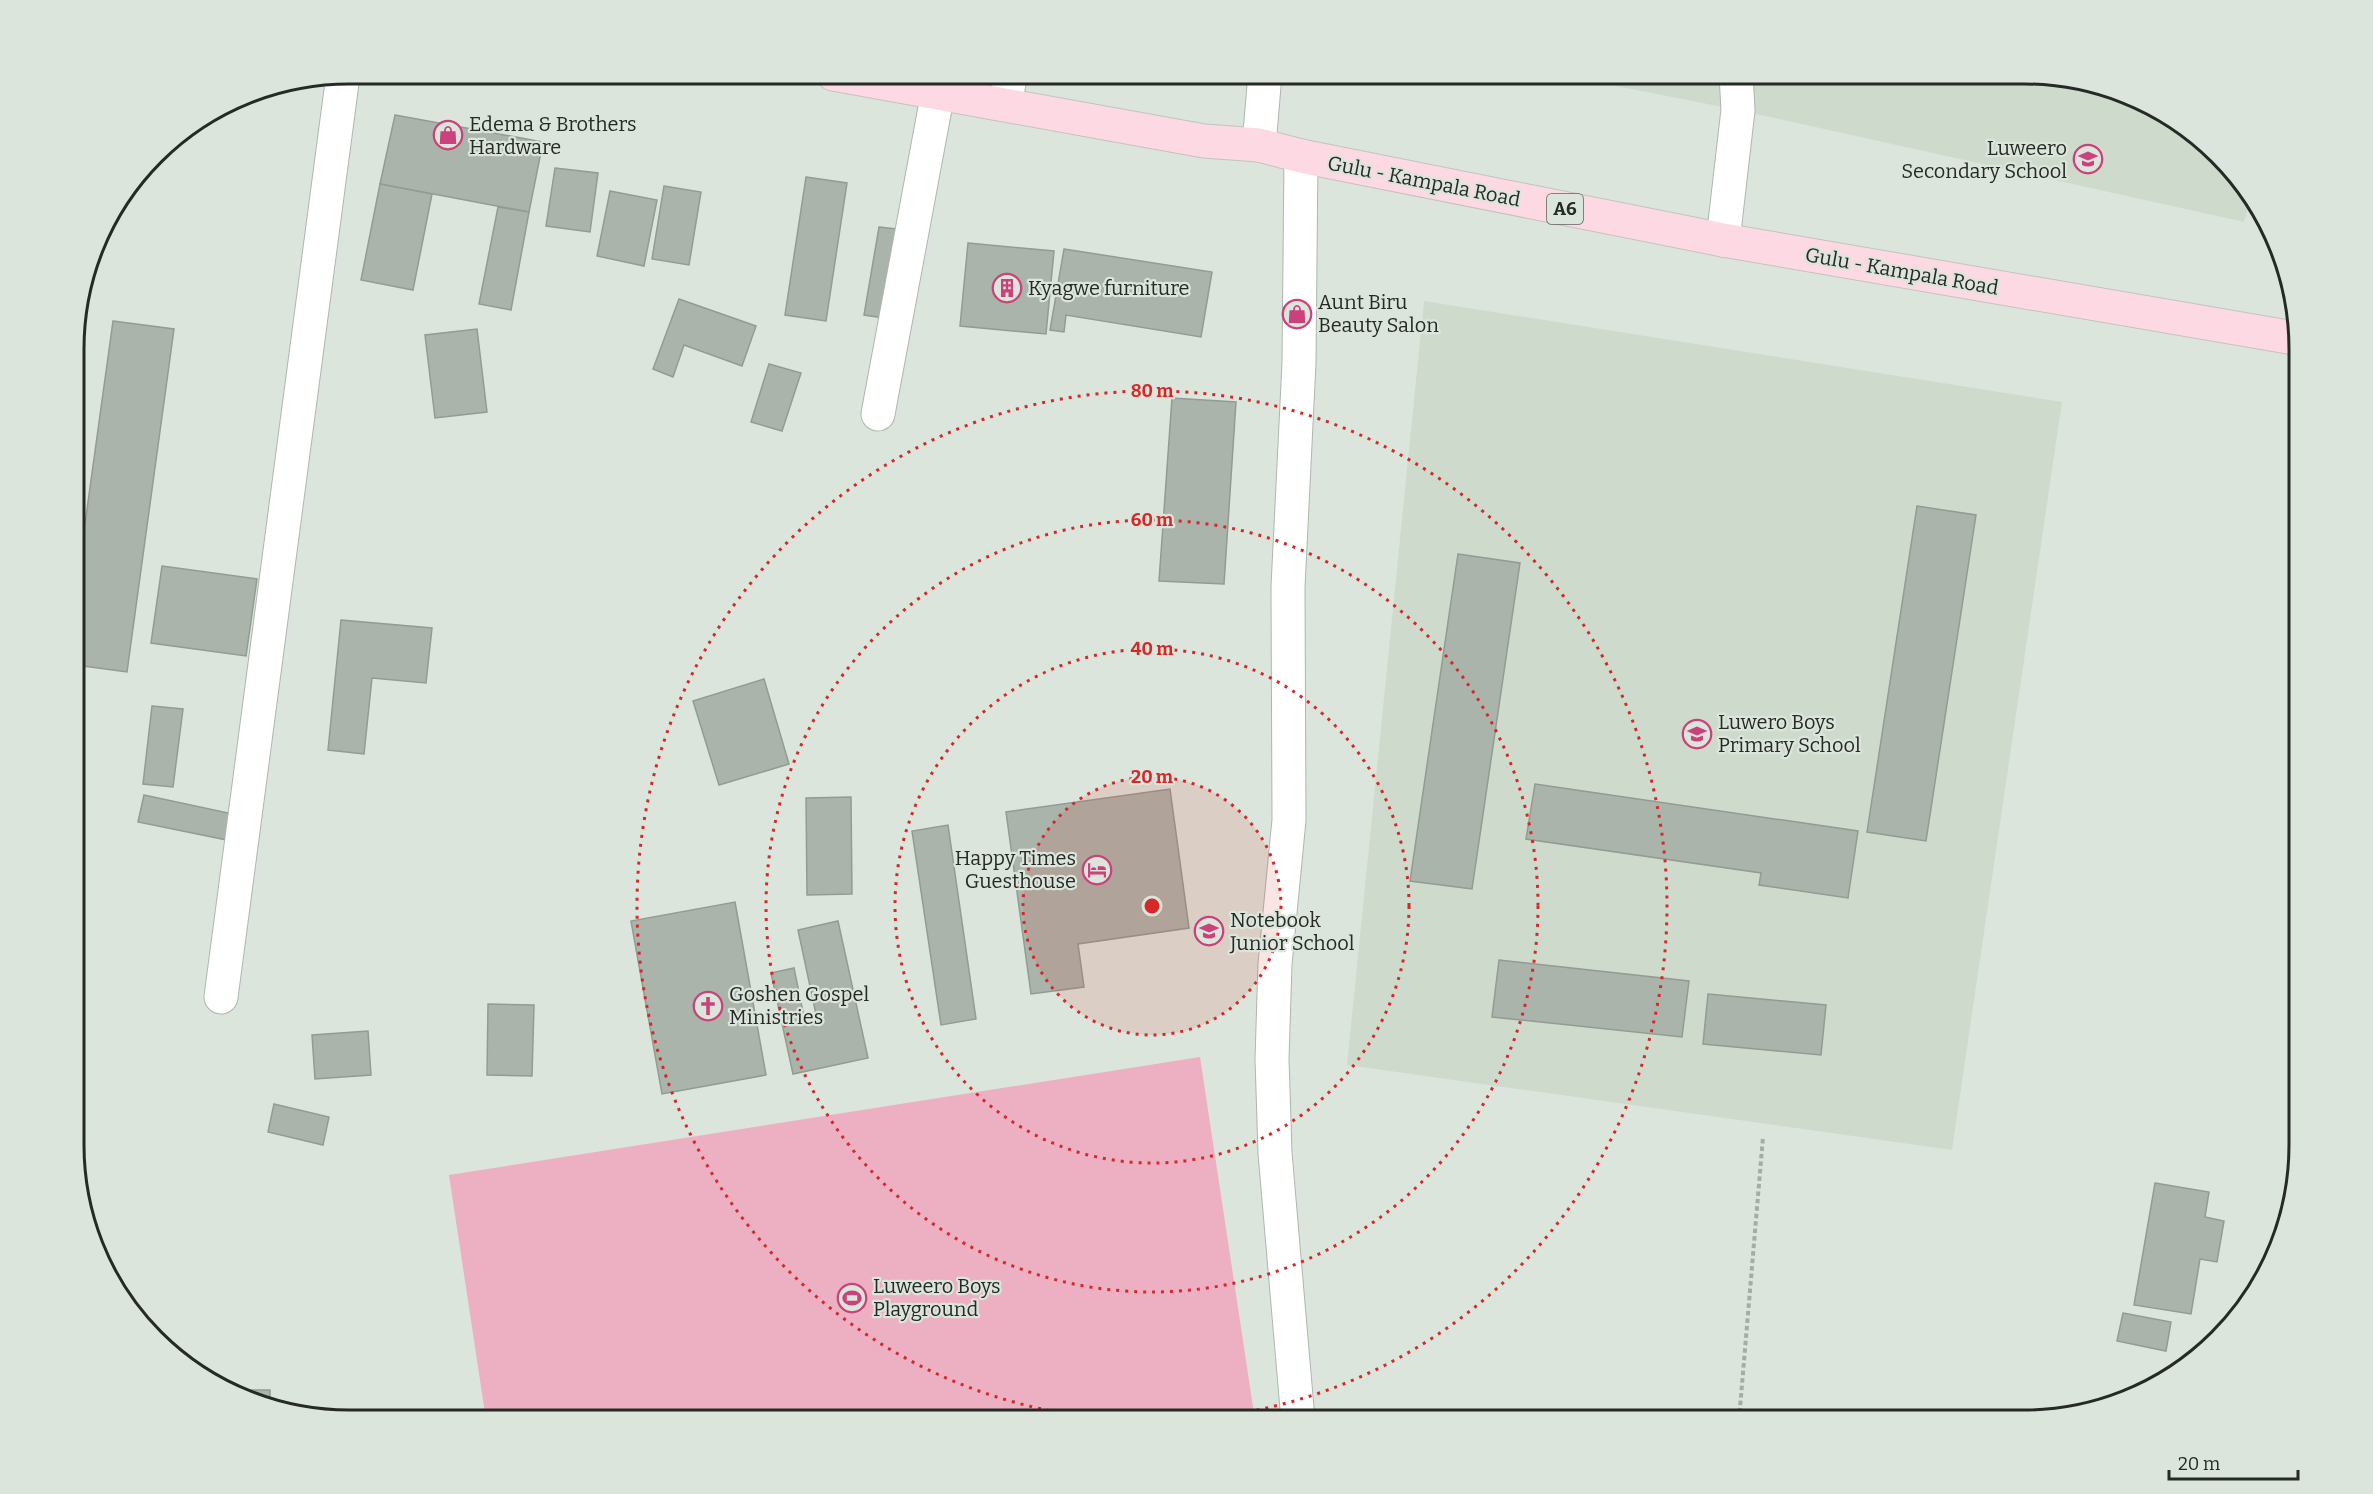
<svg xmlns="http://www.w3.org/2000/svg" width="2373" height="1494" viewBox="0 0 2373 1494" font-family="Bitter,serif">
  <rect width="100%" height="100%" fill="#dce5db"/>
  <g fill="#cedbcc">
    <path d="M1555,74H2024L2095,83L2177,120L2251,199L2244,222L1738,110Z"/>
    <path d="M1424,301L2062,402L1952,1150L1347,1065Z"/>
  </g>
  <path fill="#edafc2" d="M1200,1057L1255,1420H486L449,1175Z"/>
  <g fill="#abb4aa" stroke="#939b92" stroke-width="1.5">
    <path d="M395,115L543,142L529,212L380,184Z"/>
    <path d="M555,168L598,173L590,232L546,226Z"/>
    <path d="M806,177L847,183L826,321L785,315Z"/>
    <path d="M380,184L432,194L413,290L361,280Z"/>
    <path d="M664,186L701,192L689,265L652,259Z"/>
    <path d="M610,191L657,200L644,266L597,256Z"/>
    <path d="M498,207L529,212L511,310L479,304Z"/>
    <path d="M879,227L905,230L890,319L864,315Z"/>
    <path d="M968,243L1054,251L1046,334L960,326Z"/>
    <path d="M1064,249L1212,272L1201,337L1066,315L1064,332L1050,330Z"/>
    <path d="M679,299L756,326L742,366L684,345L673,377L653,369Z"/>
    <path d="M113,321L174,329L127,672L76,665V589Z"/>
    <path d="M477,329L487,412L435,418L425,335Z"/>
    <path d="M769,364L801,373L782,431L751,422Z"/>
    <path d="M1172,398L1236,402L1224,584L1159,581Z"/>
    <path d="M1917,506L1976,515L1926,841L1867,832Z"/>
    <path d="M1458,554L1520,563L1472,889L1410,881Z"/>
    <path d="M162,566L257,579L246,656L151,643Z"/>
    <path d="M341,620L432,628L426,683L372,678L364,754L328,750Z"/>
    <path d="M764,679L789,764L719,785L693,701Z"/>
    <path d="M152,706L183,709L173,787L143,784Z"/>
    <path d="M1535,784L1858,831L1848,898L1759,885L1761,873L1526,839Z"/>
    <path d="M1170,789L1189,928L1078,944L1084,987L1031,994L1006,812Z"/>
    <path d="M144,795L233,814L227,840L138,822Z"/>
    <path d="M851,797L852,894L807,895L806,798Z"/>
    <path d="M948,825L976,1019L941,1025L912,831Z"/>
    <path d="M735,902L766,1075L662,1094L631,921Z"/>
    <path d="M838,921L868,1058L793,1074L771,973L794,968L805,1022L817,1019L798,930Z"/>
    <path d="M1499,960L1689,981L1682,1037L1492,1017Z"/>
    <path d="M1708,994L1826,1005L1821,1055L1703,1044Z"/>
    <path d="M488,1004L534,1005L532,1076L487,1075Z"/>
    <path d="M368,1031L371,1075L315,1079L312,1035Z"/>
    <path d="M274,1104L329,1117L323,1145L268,1132Z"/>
    <path d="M2155,1183L2209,1192L2205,1217L2224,1221L2217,1262L2200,1259L2191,1314L2134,1305Z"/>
    <path d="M2123,1313L2171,1322L2166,1351L2117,1341Z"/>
    <path d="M228,1390H270V1408L261,1406Z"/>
  </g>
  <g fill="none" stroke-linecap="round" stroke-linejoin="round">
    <g stroke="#aeb7ad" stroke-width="35">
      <g id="minor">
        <path d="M1005,103L1011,74"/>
        <path d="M1259,145L1265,74"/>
        <path d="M1723,240L1738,110L1736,74"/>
        <path d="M878,414L938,92"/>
        <path d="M221,997L343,75"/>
        <path d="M1298,1420L1275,1153L1272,1059L1275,964L1289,820L1288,587L1299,363L1301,156"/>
      </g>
    </g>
    <g stroke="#c2c3c2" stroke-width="35">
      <path id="major" d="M833,74L1204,141L1259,145L1301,156L1723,240L2299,339"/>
    </g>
    <path stroke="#a4aca4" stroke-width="4" stroke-dasharray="4.5 3" stroke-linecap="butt" d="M1739,1420L1763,1137"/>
    <use href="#minor" stroke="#fff" stroke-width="33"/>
    <use href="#major" stroke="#fdd9e3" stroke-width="33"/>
  </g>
  <circle cx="1152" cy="906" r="129" fill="#d62828" fill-opacity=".12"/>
  <g fill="none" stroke="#d62828" stroke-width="3" stroke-dasharray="3 6">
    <circle cx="1152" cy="906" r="129"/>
    <circle cx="1152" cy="906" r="257"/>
    <circle cx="1152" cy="906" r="386"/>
    <path d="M1121 1420A515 515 0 1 1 1183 1420"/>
  </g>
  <defs>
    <g id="shop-ring" transform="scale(1.5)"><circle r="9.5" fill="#dce5db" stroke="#ca417b" stroke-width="1.5"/><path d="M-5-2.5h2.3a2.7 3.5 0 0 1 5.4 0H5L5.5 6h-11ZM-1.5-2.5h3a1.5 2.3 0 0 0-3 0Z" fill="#ca417b"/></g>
    <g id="school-ring" transform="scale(1.5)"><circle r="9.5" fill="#dce5db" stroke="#ca417b" stroke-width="1.5"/><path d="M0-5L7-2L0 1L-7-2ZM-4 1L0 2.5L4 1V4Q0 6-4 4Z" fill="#ca417b"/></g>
    <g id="building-ring" transform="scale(1.5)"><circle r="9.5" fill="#dce5db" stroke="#ca417b" stroke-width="1.5"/><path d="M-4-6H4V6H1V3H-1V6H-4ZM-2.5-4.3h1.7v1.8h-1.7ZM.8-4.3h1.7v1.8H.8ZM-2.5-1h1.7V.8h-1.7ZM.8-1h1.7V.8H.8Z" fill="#ca417b"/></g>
    <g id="hotel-ring" transform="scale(1.5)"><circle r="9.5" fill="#dce5db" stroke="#ca417b" stroke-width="1.5"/><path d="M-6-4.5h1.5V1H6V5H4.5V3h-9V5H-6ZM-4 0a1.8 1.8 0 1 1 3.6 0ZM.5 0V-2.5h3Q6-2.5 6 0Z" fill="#ca417b"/></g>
    <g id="church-ring" transform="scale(1.5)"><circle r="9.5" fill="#dce5db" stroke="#ca417b" stroke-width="1.5"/><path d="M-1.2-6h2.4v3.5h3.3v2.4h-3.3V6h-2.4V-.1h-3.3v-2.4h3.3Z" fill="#ca417b"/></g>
    <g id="stadium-ring" transform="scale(1.5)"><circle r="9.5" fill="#dce5db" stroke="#ca417b" stroke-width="1.5"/><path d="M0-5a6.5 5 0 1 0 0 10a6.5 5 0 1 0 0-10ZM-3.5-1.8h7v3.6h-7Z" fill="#ca417b"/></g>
  </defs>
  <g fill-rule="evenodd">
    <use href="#shop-ring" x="448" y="135"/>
    <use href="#school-ring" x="2088" y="159"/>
    <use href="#building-ring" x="1007" y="288"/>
    <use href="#shop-ring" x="1297" y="314"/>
    <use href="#school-ring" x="1697" y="734"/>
    <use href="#hotel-ring" x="1097" y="870"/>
    <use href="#school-ring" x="1209" y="931"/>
    <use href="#church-ring" x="708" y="1006"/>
    <use href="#stadium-ring" x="852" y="1298"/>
  </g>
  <g text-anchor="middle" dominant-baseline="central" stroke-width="4.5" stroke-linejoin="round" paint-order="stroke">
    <rect fill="#dce5db" stroke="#5d625c" stroke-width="1.5" x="1547" y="194" width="36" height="30" rx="4.5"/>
    <g font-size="18" font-weight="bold" fill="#262a26">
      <text x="1565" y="209">A6</text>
    </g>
    <g font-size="20" fill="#262a26" stroke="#dce5db" text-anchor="start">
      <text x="469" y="124">Edema &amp; Brothers<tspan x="469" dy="23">Hardware</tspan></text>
      <text x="2067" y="148" text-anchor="end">Luweero<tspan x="2067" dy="23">Secondary School</tspan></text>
      <text x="1028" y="288">Kyagwe furniture</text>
      <text x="1318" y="302">Aunt Biru<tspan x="1318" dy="23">Beauty Salon</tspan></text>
      <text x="1718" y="722">Luwero Boys<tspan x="1718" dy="23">Primary School</tspan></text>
      <text x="1076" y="858" text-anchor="end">Happy Times<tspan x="1076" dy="23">Guesthouse</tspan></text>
      <text x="1230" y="920">Notebook<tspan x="1230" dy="23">Junior School</tspan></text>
      <text x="729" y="994">Goshen Gospel<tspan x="729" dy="23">Ministries</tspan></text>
      <text x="873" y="1286">Luweero Boys<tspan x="873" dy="23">Playground</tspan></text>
    </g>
    <g font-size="20" fill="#262a26" stroke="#dce5db">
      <text transform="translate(1424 181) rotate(11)">Gulu - Kampala Road</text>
      <text transform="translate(1902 271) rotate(10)">Gulu - Kampala Road</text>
    </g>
  </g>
  <path d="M0 0H2373V1494H0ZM349 84H2024A265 265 0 0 1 2289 349V1145A265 265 0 0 1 2024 1410H349A265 265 0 0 1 84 1145V349A265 265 0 0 1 349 84Z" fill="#dce5db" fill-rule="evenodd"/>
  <path fill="none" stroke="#262a26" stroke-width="3" d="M349 84H2024A265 265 0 0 1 2289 349V1145A265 265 0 0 1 2024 1410H349A265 265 0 0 1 84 1145V349A265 265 0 0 1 349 84Z"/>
  <circle cx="1152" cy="906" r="9" fill="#d62828" stroke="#dce5db" stroke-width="3"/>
  <g font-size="18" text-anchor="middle" font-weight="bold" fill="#d62828" stroke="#dce5db" stroke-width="4.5" stroke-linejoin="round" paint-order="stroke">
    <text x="1152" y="397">80 m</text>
    <text x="1152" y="526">60 m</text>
    <text x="1152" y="655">40 m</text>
    <text x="1152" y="783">20 m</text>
  </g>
  <path d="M2169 1470v9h129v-9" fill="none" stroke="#262a26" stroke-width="3"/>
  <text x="2178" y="1470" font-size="18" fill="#262a26" stroke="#dce5db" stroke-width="4.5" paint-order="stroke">20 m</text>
</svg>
